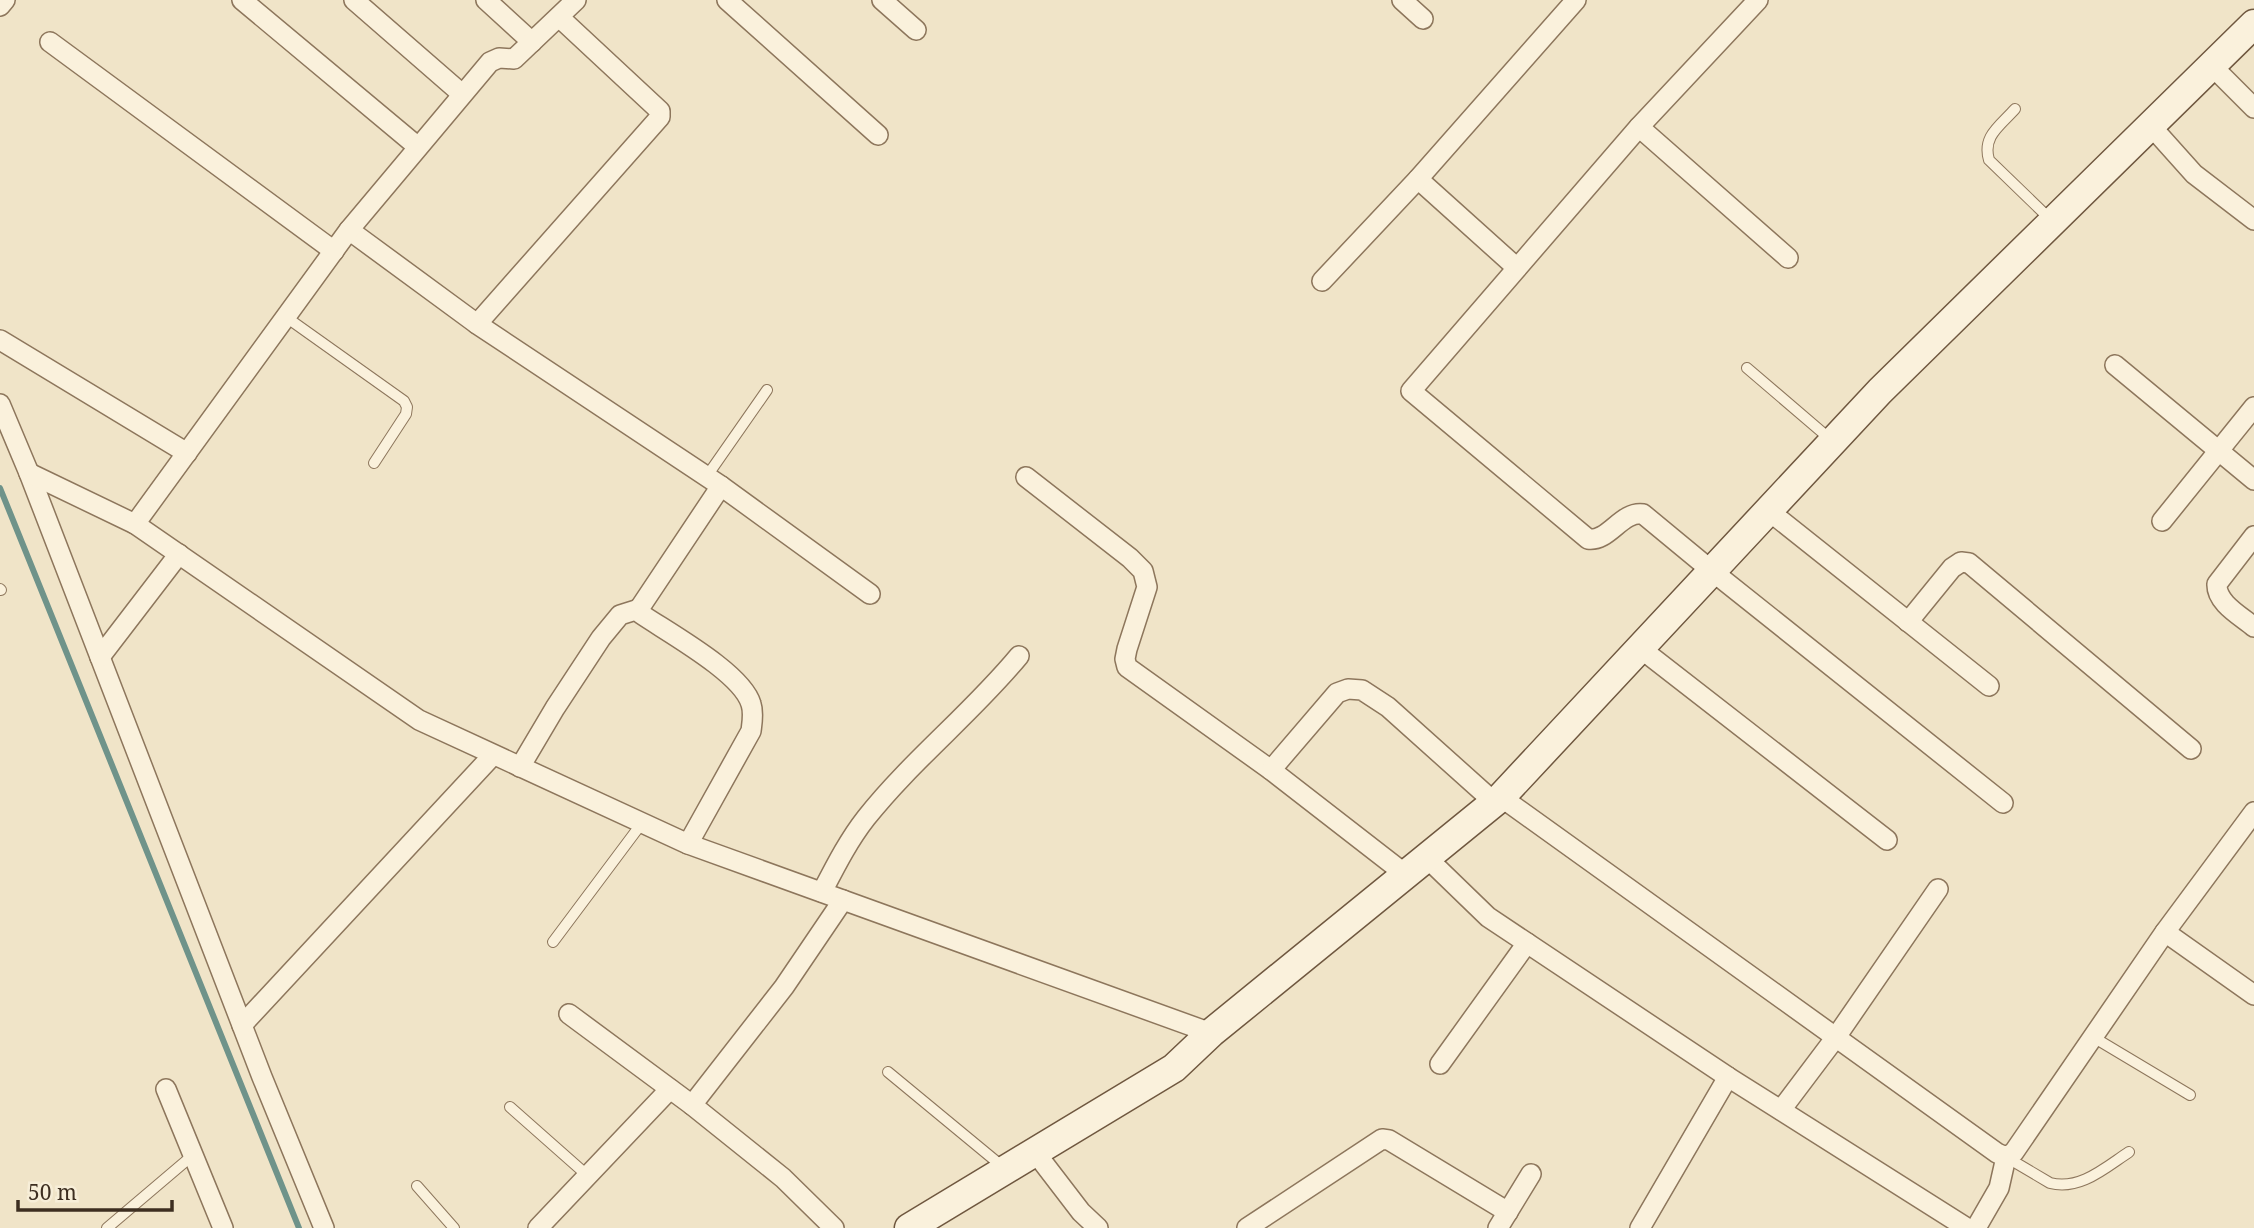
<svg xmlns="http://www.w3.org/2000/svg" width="2254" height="1228" viewBox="0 0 2254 1228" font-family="'Noto Serif',serif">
  <rect width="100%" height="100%" fill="#f0e4c8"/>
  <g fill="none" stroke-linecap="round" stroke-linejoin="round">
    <path stroke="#6f938a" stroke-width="6" d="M0,488L299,1228"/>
    <g stroke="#8d765c" stroke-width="12">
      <g id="lane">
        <path d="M2015,109C2000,126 1982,136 1989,160L2050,219"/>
        <path d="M286,317L404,401L407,407L406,414L374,463"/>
        <path d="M1747,368L1830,439"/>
        <path d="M707,476L767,390"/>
        <path d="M0,589L1,590"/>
        <path d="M553,942L642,823"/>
        <path d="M2093,1037L2190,1095"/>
        <path d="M888,1072L1003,1167"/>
        <path d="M510,1107L588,1176"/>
        <path d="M2006,1157L2050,1183C2080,1191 2106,1167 2129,1152"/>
        <path d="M417,1186L454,1228"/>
        <path d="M107,1228L193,1155"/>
      </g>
    </g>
    <g stroke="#8d765c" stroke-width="22">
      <g id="street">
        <path d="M242,0L418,147"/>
        <path d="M354,0L462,94"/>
        <path d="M486,0L532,42"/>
        <path d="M727,0L878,135"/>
        <path d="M882,0L916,30"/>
        <path d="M1402,0L1423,19"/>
        <path d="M1758,0L1639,127L1411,391L1588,539C1609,542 1621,511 1643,514L1712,571L2003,803"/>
        <path d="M0,6L5,0"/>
        <path d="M50,42L334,251"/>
        <path d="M2212,66L2254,108"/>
        <path d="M2151,126L2194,174L2254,220"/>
        <path d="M1639,127L1788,258"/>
        <path d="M1418,179L1517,268"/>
        <path d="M349,230L477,324L721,486L870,594"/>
        <path d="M1322,281L1418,179L1576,0"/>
        <path d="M477,324L660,117V111L559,17"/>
        <path d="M0,340L187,453"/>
        <path d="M2115,365L2254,480"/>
        <path d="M0,404L29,473L262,1077L324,1228"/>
        <path d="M29,473L135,524L419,720L688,844L1211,1033"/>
        <path d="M1026,477L1130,558L1143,571L1147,587L1127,649L1125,659L1127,667L1271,770L1405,874"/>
        <path d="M1769,511L1989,686"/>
        <path d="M2162,521L2254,407"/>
        <path d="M135,524L349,230L490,62L499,58L514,59L576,0"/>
        <path d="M2254,536L2217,584C2216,603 2241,616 2254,627"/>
        <path d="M1908,622L1952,568L1961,562L1969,563L2191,749"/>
        <path d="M1640,648L1887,840"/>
        <path d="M100,657L179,554"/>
        <path d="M520,767L555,708L601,638L620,615L639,609"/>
        <path d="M1271,770L1337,693L1348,689L1362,690L1388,707L1494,802"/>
        <path d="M1501,797L1997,1153L2006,1157L2014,1152L2165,932L2254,812"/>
        <path d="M688,844L751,731C752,723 754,713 751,704C742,673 669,633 641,614L639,609L721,486"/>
        <path d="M1426,857L1488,917L1728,1077L1967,1228"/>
        <path d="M822,892C835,867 848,841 866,818C912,760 972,713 1019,656"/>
        <path d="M2165,932L2254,995"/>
        <path d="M569,1014L692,1105L783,1178L834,1228"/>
        <path d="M242,1025L493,755"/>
        <path d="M1440,1064L1527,943"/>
        <path d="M166,1089L223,1228"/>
        <path d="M692,1105L784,987L843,900"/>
        <path d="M1781,1110L1836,1037L1938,889"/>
        <path d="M1035,1152L1081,1212L1098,1228"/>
        <path d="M538,1228L670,1089"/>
        <path d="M1247,1228L1382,1139L1389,1140L1508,1212"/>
        <path d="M1498,1228L1531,1174"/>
        <path d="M1640,1228L1728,1077"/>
        <path d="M1976,1228L1999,1188L2006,1157"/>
      </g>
    </g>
    <g stroke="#6f573f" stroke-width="31">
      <path id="secondary" d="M909,1228L1174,1068L1211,1033L1501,797L1880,391L2254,24"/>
    </g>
    <use href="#lane" stroke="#faf1dc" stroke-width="10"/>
    <use href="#street" stroke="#faf1dc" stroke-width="19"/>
    <use href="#secondary" stroke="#faf1dc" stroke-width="28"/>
  </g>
  <path d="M18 1200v10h154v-10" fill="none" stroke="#3d2e20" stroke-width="3.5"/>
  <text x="28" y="1200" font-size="21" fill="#3d2e20" stroke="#f7eed8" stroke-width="5" paint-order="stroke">50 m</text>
</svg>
